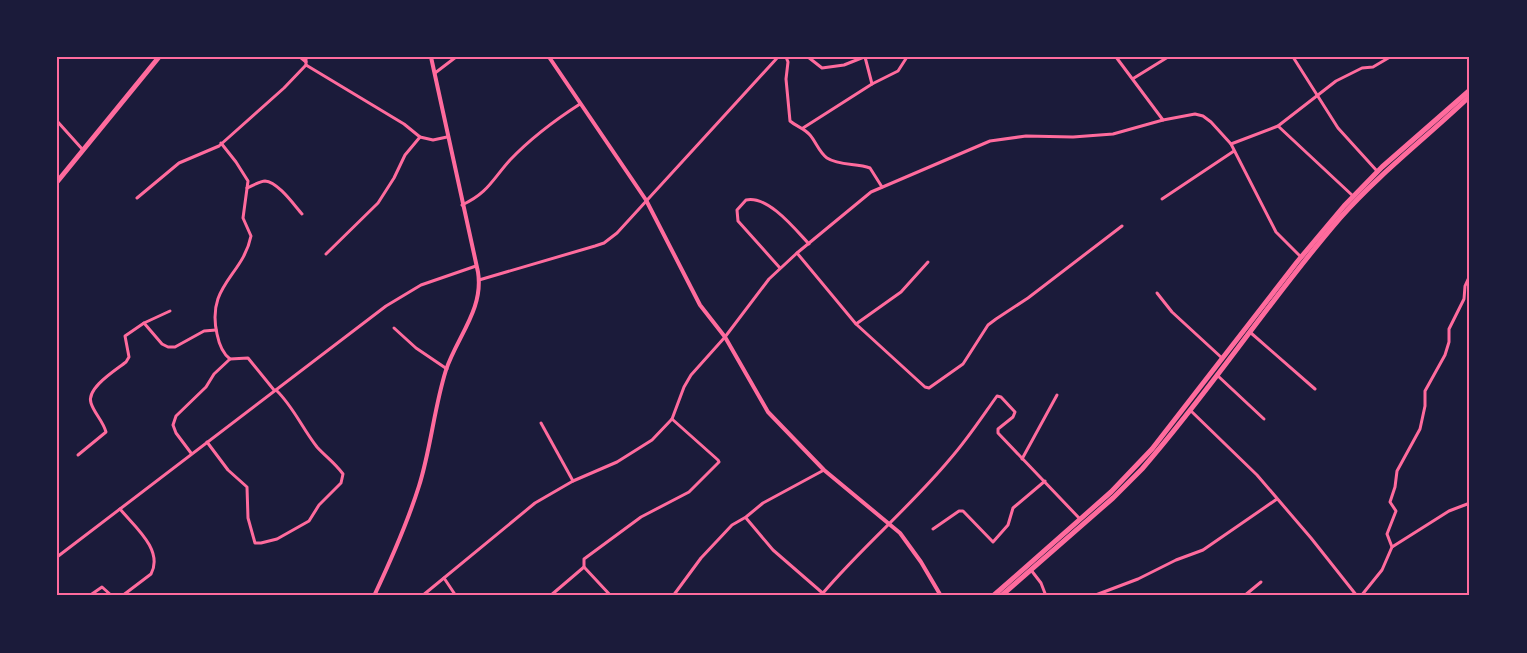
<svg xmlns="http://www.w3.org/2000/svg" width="1527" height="653" viewBox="0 0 1527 653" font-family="Overpass,sans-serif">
  <rect width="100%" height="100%" fill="#1b1b3a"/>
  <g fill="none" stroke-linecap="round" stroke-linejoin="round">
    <g stroke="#ff6b9d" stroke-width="3">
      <path d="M300,57L306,62"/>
      <path d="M786,57L788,62L786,79L790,121C797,127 804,128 810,135C816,142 819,152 827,158C839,166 857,163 870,168L882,187"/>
      <path d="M808,57L822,68L844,65L864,57"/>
      <path d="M865,57L872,84"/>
      <path d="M1116,57L1163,120"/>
      <path d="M1293,57L1338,128L1377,171"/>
      <path d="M306,65L404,124L420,137L433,140L447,137"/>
      <path d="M435,73L456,57"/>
      <path d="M1134,78L1168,57"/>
      <path d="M57,121L83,150"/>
      <path d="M1278,126L1353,196"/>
      <path d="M803,128L872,84L898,71L907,57"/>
      <path d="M221,143L236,162L248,181L243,218L251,236C243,276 206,285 217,334C219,344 222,353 230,359"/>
      <path d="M1231,144L1278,126L1336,81L1362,68L1373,67L1390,57"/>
      <path d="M247,188C252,186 260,181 265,181C278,182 294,205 302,214"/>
      <path d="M137,198L179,163L219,146L284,88L306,65V57"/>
      <path d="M1162,199L1234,151"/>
      <path d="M462,205C488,193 492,180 510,160C531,138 555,120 580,104"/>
      <path d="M797,253L856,324L925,387L929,388L963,364L988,325L996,319L1028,298L1122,226"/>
      <path d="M326,254L378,203L394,178L405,155L420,137"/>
      <path d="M780,268L738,221L737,210L746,200C768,195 795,229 809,244"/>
      <path d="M479,280L595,246L604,243L617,233L778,57"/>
      <path d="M1157,293L1172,312L1222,358"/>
      <path d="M144,323L162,344L168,347H175L204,331L216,330"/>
      <path d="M856,324L901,292L928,262"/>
      <path d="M394,328L416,348L447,369"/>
      <path d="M1251,333L1315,389"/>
      <path d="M1218,376L1264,419"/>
      <path d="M1190,410L1257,475L1311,538L1357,596"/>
      <path d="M541,423L573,481"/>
      <path d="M207,442L228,470L247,487L248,518L255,543H261L277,539L309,521L319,505L341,483L343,474C335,463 325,456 317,447C302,428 293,406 276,390"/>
      <path d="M191,453L176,433L173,425L176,416L206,387L214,374L230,359L248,358L274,390"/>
      <path d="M78,455L106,432C103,421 94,413 91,403C86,388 116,370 126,362L129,357L125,336L144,323L170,311"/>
      <path d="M1022,459L1057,395"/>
      <path d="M120,509C134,526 164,550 151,574L122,596"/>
      <path d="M746,518L773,550L826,596"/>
      <path d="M933,529L959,511H963L993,542L1008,525L1013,508L1045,481"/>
      <path d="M1392,547L1387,534L1396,511L1390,502L1395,487L1397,471L1420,429L1425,406V391L1445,355L1449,342V329L1464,299L1465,286L1470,275"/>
      <path d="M57,557L386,306L421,285L476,266"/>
      <path d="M1031,570L1041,583L1046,596"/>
      <path d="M444,578L456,596"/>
      <path d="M823,593C863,546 911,506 950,459C967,440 982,417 997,396L1001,397L1015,412L1013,417L998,429V433L1080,519"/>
      <path d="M89,596L102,587L112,596"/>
      <path d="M306,596H312"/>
      <path d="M422,596L535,503L573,481L617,462L652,440L672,419L684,387L691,375L725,337L769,279L797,253L871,192L990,141L1026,136L1073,137L1113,134L1163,120L1195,114L1203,116L1211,122L1231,144L1276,232L1301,257"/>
      <path d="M550,596L584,567"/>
      <path d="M611,596L584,567V559L641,517L689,492L719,462L718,460L672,419"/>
      <path d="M673,596L701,558L732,525L746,517L763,503L824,470"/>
      <path d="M1093,596L1138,579L1176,560L1203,550L1277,499"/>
      <path d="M1244,596L1261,582"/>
      <path d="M1361,596L1382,570L1392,547L1449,511L1470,503"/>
    </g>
    <g stroke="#ff6b9d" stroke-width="4">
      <path d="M549,57L646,200L700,305L725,337L768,412L824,470L900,533L921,562L941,596"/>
      <path d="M374,596C391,560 407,524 419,486C431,448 434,408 446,370C457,337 484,309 478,272L431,57"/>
    </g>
    <path stroke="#ff6b9d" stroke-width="5" d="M57,182L159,57"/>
    <g stroke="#ff6b9d" stroke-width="5">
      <path d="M993,596L1111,492L1152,449L1297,262L1344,206L1382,167L1470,90"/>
      <path d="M1001,596L1113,498L1142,469C1212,389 1270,299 1340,218C1380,173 1427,137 1470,96"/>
    </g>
  </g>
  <rect width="1527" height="653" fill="none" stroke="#1b1b3a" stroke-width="117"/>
  <rect x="58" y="58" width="1410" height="536" fill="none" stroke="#ff6b9d" stroke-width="2"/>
</svg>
